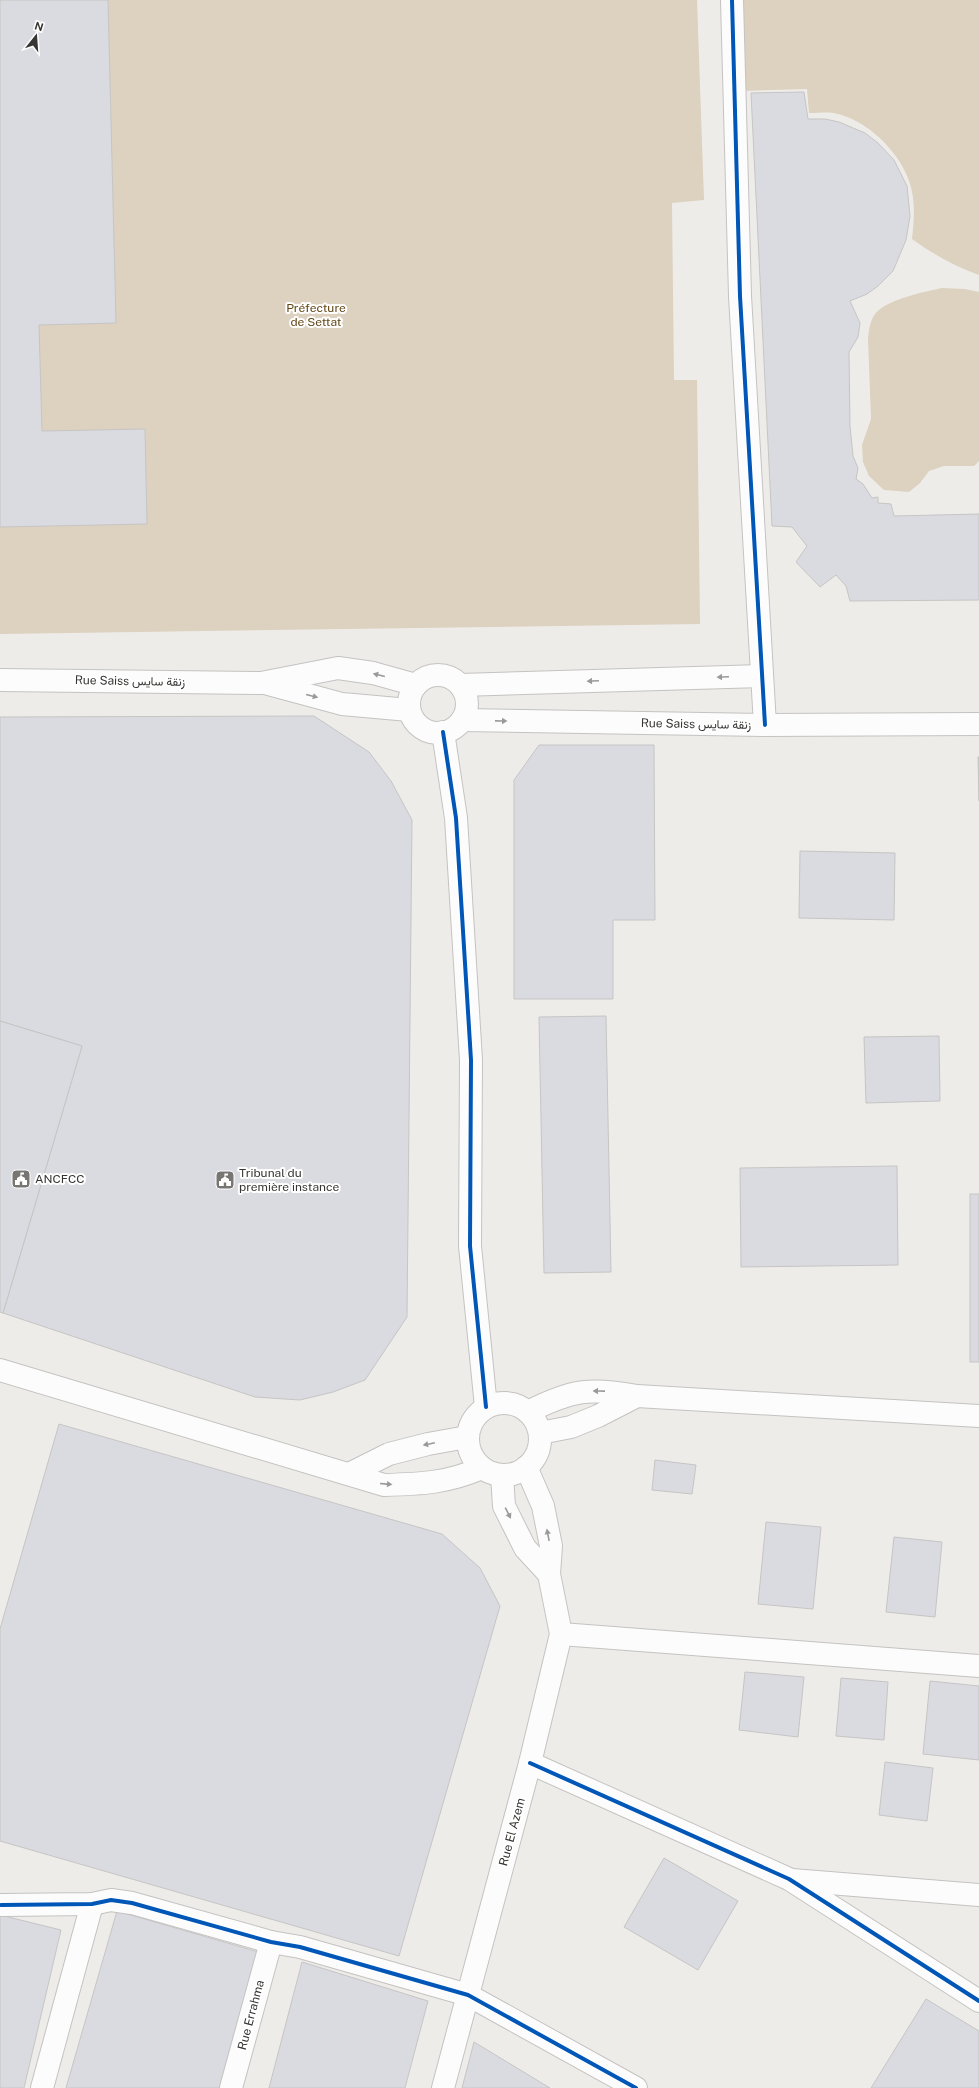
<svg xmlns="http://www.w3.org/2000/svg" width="979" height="2088" viewBox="0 0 979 2088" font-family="'Public Sans',Vazirmatn,sans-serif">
  <rect width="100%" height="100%" fill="#eeece9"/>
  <g fill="#ddd1c0">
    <path d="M0,0H697L704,200L672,203L674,380H697L700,624L0,634Z"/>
    <path d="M736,0H979V275C954,266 933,254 912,239C914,220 916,200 909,181C899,151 866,119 834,113C826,112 818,113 809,113L807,89L740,91Z"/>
    <path d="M942,288L965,289L979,292V461L974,466H944L929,471L920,483L909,492L884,490L869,476L863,462L862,445L871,419L868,338C869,330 870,321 875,314C887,299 924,292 942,288Z"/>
  </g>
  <g fill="#dadae1" stroke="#c6c5c4">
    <path d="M0,0H108L116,323L39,325L42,431L145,429L147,524L0,527Z"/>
    <path d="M804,92L808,119H825L839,122L865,133L878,143L894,160L907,186L910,216L906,240L893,271L878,286L867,294L850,301L860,323L858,337L849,352L850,426L853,456L858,468L856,479L863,484L872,498L878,497V503L891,504L894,516L979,514V600L850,601L846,586L836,575L820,587L796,562L807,546L792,527L772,526L751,93Z"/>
    <path d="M314,716L369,752L391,781L412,820L407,1317L365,1380L333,1392L300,1400L255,1397L3,1313L82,1046L0,1021V717Z"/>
    <path d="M539,745H654L655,920H613V999H514V780Z"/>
    <path d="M978,757H979V801Z"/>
    <path d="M800,851L895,853L894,920L799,918Z"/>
    <path d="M606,1016L611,1272L544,1273L539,1017Z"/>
    <path d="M0,1021L82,1046L3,1313L0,1312Z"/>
    <path d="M939,1036L940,1101L866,1103L864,1037Z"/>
    <path d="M897,1166L898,1265L741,1267L740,1168Z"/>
    <rect x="970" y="1194" width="9" height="168"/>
    <path d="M59,1424L442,1534L480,1568L500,1606L399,1956L0,1841V1629Z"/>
    <path d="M655,1460L696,1465L692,1494L652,1490Z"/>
    <path d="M766,1522L821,1527L813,1609L758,1604Z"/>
    <path d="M894,1537L942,1542L935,1617L886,1612Z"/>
    <path d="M745,1672L804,1677L798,1737L739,1730Z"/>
    <path d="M841,1678L888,1682L884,1740L836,1736Z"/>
    <path d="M930,1681L979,1686V1760L923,1754Z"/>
    <path d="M885,1762L933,1768L927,1821L879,1815Z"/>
    <path d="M664,1858L738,1901L698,1970L624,1927Z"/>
    <path d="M117,1911L262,1953L223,2088H66Z"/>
    <path d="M0,1915L61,1930L24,2088H0Z"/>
    <path d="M302,1962L428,2001L405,2088H269Z"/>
    <path d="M926,1999L979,2031V2088H871Z"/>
    <path d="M474,2042L550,2088H462Z"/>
  </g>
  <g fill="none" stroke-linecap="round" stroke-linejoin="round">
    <g stroke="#c4c3c1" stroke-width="24">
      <g id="minor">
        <path d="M732,0L740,296L765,725"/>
        <circle cx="438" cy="704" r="29"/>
        <path d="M0,680L261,683L338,668L373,673L416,685"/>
        <path d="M268,684L342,704L409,710"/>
        <path d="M460,685L762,676"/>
        <path d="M462,720L765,725L979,724"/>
        <path d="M443,732L456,818L471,1060L470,1246L486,1407"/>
        <path d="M0,1370L384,1485C422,1484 447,1483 482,1468"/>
        <circle cx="504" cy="1439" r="36"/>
        <path d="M528,1412C571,1390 590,1387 637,1396L979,1416"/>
        <path d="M540,1433L571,1427L598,1416L637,1396"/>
        <path d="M349,1474L389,1454L428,1444L467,1437"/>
        <path d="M502,1475L504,1506L525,1548L549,1574"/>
        <path d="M561,1634L979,1666"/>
        <path d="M530,1763L789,1879L979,2001"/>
        <path d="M792,1880L979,1895"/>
        <path d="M1,1905L92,1904L111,1900L132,1903L271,1942L300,1947L468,1995L636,2088"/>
        <path d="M42,2088L92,1904"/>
        <path d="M231,2088L271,1942"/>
        <path d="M443,2088L530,1763L561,1634L549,1574L551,1546L543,1506L526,1467"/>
      </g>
    </g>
    <use href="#minor" stroke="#fcfcfc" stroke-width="22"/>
    <g stroke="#fff" stroke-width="6">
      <g id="cycleway">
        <path d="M732,0L740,296L765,725"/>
        <path d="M443,732L456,818L471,1060L470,1246L486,1407"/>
        <path d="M530,1763L789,1879L979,2001"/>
        <path d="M1,1905L92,1904L111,1900L132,1903L271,1942L300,1947L468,1995L636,2088"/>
      </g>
    </g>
    <use href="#cycleway" stroke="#0057b8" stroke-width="4"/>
  </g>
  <defs><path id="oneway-solid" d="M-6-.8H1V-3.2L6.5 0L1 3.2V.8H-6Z"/></defs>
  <g fill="#9a9998">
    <use href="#oneway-solid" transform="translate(379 675) rotate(-166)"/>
    <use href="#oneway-solid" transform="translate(723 677) rotate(178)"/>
    <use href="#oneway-solid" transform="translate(593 681) rotate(178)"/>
    <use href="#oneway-solid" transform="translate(312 696) rotate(14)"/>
    <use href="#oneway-solid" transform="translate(501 721) rotate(1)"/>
    <use href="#oneway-solid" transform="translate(599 1391) rotate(-179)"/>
    <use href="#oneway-solid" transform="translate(429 1444) rotate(168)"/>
    <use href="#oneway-solid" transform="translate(386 1484) rotate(5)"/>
    <use href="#oneway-solid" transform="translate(508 1513) rotate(63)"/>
    <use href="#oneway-solid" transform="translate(548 1535) rotate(-101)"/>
  </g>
  <defs>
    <g id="civic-square" transform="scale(1)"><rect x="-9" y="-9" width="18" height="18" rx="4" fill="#777673" stroke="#fff"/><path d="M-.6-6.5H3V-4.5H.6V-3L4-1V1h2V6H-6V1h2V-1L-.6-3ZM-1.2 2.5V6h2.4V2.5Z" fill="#fff"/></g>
  </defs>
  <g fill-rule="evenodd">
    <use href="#civic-square" x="21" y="1179"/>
    <use href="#civic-square" x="225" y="1180"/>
  </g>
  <g text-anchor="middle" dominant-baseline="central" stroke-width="4" stroke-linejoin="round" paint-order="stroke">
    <g font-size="12" fill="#624615" stroke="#fff">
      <text x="316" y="308">Préfecture<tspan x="316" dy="14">de Settat</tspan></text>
    </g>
    <g font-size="12" fill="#373634" stroke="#fff">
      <text transform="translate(130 681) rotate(1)">Rue Saiss زنقة سايس</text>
      <text transform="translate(696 724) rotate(1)">Rue Saiss زنقة سايس</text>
      <text transform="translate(512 1832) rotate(-75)">Rue El Azem</text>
      <text transform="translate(251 2015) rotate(-75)">Rue Errahma</text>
    </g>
    <g font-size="12" fill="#373634" stroke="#fff" text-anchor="start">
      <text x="239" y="1173">Tribunal du<tspan x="239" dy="14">première instance</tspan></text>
      <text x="35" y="1179">ANCFCC</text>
    </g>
  </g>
  <g transform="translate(36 36) rotate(17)" stroke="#ffffff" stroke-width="3" paint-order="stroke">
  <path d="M0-3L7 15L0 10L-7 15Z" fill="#373634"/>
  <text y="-6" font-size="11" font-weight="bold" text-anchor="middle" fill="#373634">N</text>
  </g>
</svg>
